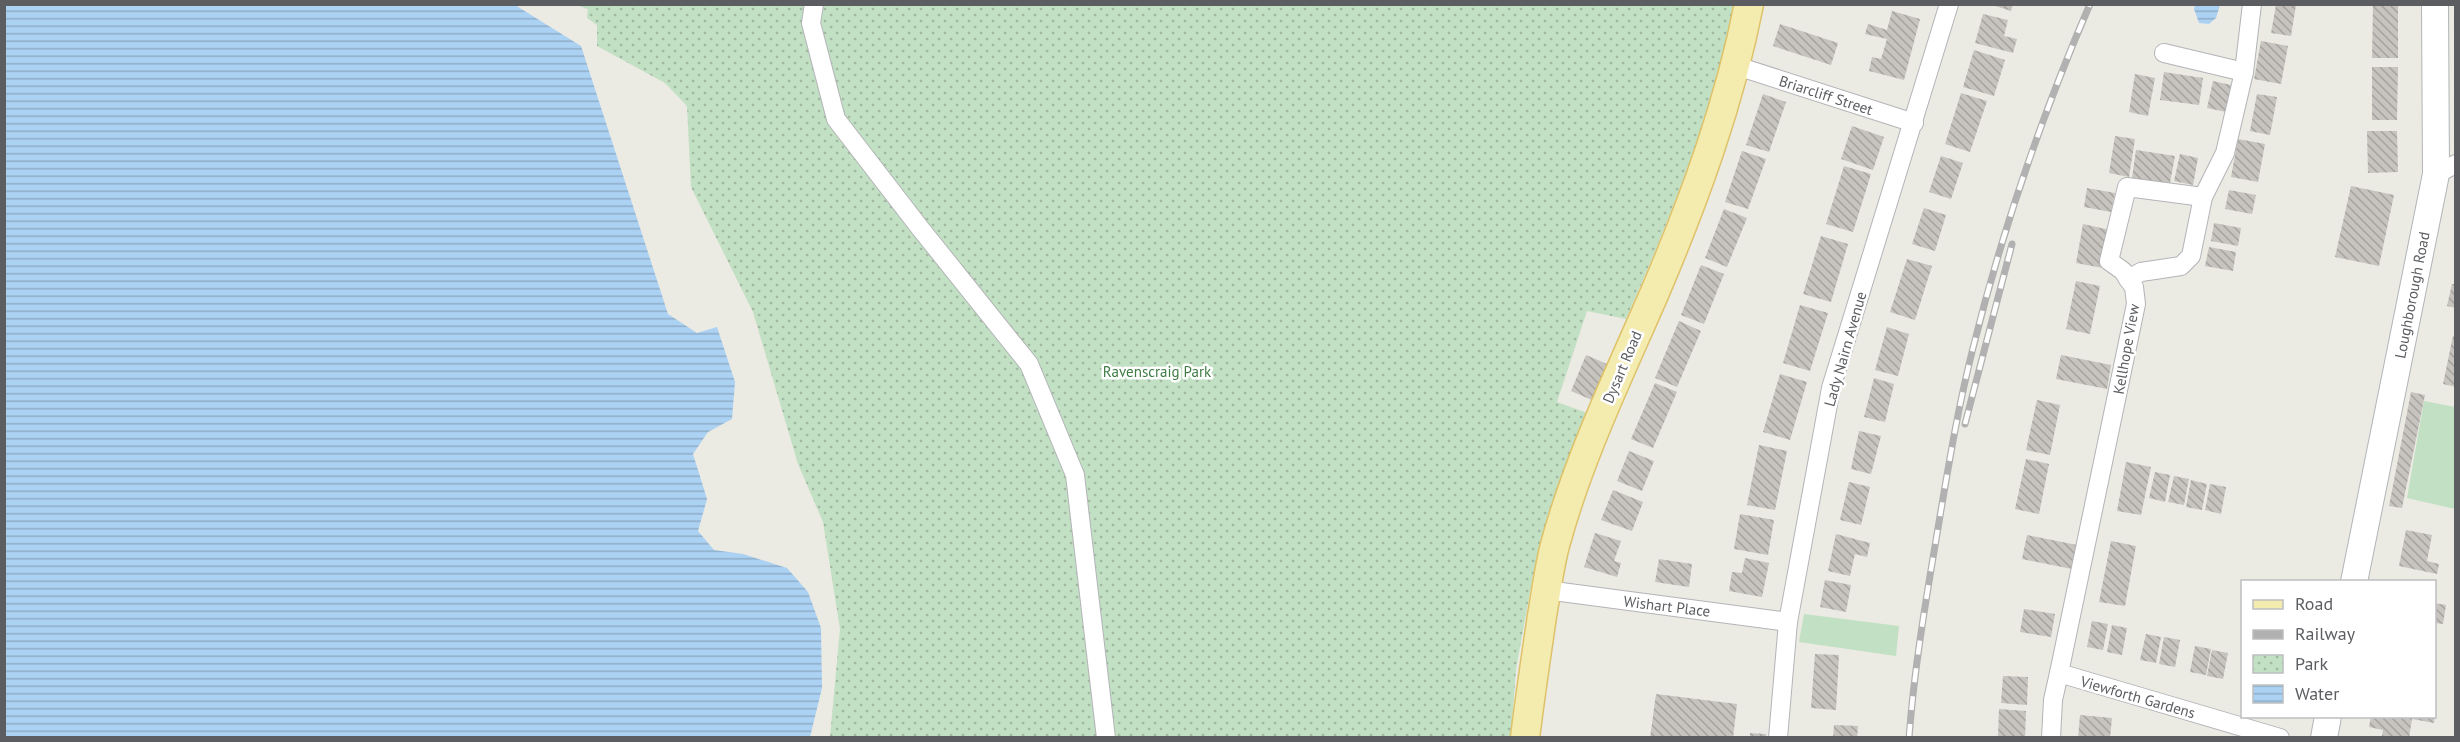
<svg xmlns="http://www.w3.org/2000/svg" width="2460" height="742" viewBox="0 0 2460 742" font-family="'PT Sans',sans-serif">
  <defs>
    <pattern id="park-dots" width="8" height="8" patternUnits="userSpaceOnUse" patternTransform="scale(1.5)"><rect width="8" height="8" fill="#c2e0c3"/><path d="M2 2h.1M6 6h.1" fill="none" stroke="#a1b9a2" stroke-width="1.8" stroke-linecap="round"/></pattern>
    <pattern id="water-rules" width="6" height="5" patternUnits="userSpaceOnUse" patternTransform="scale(1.5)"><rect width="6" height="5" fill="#abd1f3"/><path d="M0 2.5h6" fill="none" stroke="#8eadc8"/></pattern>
    <pattern id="building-back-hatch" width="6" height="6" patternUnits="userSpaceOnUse" patternTransform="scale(1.5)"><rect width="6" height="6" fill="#c7c4bf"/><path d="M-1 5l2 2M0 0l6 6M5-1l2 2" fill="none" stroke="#a5a29f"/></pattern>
  </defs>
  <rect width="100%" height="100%" fill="#ebeae3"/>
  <g fill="#c2e0c3">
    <path d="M2424,401L2455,407V509L2407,498Z"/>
    <path d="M1804,614L1899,626L1896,656L1799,642Z"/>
  </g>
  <path fill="url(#park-dots)" d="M581,4L1735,5C1712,114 1671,217 1626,319L1587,311L1557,402L1587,413L1578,433L1533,576L1516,669L1511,737H830L840,629L823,522L798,464L753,312L691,187L687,106L665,83L597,46V25L587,18L588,9L579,6Z"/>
  <g fill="url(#water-rules)">
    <path d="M4,5H515L581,46L668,314L697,333L717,327L735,382L732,419L708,432L693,454L707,499L698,531L714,550L743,554L787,568L808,592L821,628L822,688L810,737H5Z"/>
    <path d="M2195,5H2220L2216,18L2209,24L2199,23L2194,9Z"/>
  </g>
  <g fill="url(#building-back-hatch)">
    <path d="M1989,4H2013L2011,11Z"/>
    <path d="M2276,5H2296L2291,36L2271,33Z"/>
    <path d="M2373,5H2398V58H2372Z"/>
    <path d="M1892,11L1920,19L1904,80L1869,71L1872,57L1881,59L1887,39L1865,34L1868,24L1887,30Z"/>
    <path d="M1983,14L2008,20L2004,36L2017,39L2013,53L1975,43Z"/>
    <path d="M1780,24L1838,43L1831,65L1773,46Z"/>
    <path d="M2261,41L2288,46L2281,84L2254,79Z"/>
    <path d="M1974,50L2005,60L1994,96L1963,87Z"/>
    <path d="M2372,67H2398L2397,120H2372Z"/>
    <path d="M2164,72L2203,78L2199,105L2160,100Z"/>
    <path d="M2135,74L2155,78L2148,116L2129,112Z"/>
    <path d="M2213,81L2231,85L2226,112L2207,108Z"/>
    <path d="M1961,93L1987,101L1970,152L1945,144Z"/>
    <path d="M1763,94L1786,102L1769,152L1746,145Z"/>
    <path d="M2257,94L2277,97L2270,135L2250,131Z"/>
    <path d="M1852,126L1884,137L1873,170L1841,159Z"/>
    <path d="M2367,131H2397L2398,172L2368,173Z"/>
    <path d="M2115,136L2135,139L2129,177L2109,173Z"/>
    <path d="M2238,139L2265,144L2258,182L2231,177Z"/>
    <path d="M2136,150L2175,156L2170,183L2132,178Z"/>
    <path d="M1742,151L1766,159L1748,209L1725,202Z"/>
    <path d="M2180,154L2198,158L2193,185L2174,181Z"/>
    <path d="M1941,156L1963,163L1951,199L1929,192Z"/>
    <path d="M1844,166L1871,174L1853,232L1826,224Z"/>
    <path d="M2351,186L2394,195L2379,266L2335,257Z"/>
    <path d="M2087,188L2115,193L2111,212L2084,207Z"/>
    <path d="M2229,190L2256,195L2252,214L2225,209Z"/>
    <path d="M1924,208L1946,215L1935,251L1912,244Z"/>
    <path d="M1724,209L1747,218L1727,267L1705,258Z"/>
    <path d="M2214,223L2241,228L2238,246L2211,241Z"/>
    <path d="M2083,224L2110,230L2103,268L2076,263Z"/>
    <path d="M1821,236L1848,244L1831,302L1803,294Z"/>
    <path d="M2209,247L2236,252L2233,271L2205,266Z"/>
    <path d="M1907,259L1932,266L1915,320L1890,312Z"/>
    <path d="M1701,265L1724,274L1704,324L1681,315Z"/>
    <path d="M2076,281L2100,286L2090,334L2066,329Z"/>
    <path d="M2452,284H2456V308L2447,306Z"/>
    <path d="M1800,305L1828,313L1810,371L1783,363Z"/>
    <path d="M1679,321L1701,331L1677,387L1655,378Z"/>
    <path d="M1887,327L1909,334L1898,376L1875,370Z"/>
    <path d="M2453,336L2456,337V387L2443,384Z"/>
    <path d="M1586,355L1607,364L1592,400L1571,391Z"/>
    <path d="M2061,355L2111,365L2107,389L2056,379Z"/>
    <path d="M1780,374L1807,382L1790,440L1763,432Z"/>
    <path d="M1874,378L1894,384L1885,422L1864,417Z"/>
    <path d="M1655,383L1677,392L1653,448L1631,439Z"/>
    <path d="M2411,392L2425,395L2402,508L2389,506Z"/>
    <path d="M2037,400L2060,405L2050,455L2026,450Z"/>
    <path d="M1859,431L1881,436L1871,474L1851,469Z"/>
    <path d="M1759,445L1787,451L1775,510L1747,505Z"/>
    <path d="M1629,451L1654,461L1642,491L1617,481Z"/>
    <path d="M2026,459L2049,464L2039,514L2015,509Z"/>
    <path d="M2126,462L2151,467L2141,515L2117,511Z"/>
    <path d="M2155,472L2170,475L2165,502L2149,498Z"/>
    <path d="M2174,476L2189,479L2184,505L2168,502Z"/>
    <path d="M2191,480L2207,484L2202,510L2186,507Z"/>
    <path d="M1849,482L1870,487L1861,525L1840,520Z"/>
    <path d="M2210,484L2226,487L2221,514L2205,510Z"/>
    <path d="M1613,490L1643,502L1632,531L1601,520Z"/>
    <path d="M1740,514L1774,520L1768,555L1734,549Z"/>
    <path d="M2406,530L2432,535L2427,561L2439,564L2437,574L2399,566Z"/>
    <path d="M1595,533L1621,541L1614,561L1621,563L1617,577L1584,567Z"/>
    <path d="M1836,534L1870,543L1867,557L1855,554L1850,576L1828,571Z"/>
    <path d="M2027,535L2077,545L2072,569L2022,559Z"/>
    <path d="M2111,541L2136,546L2125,606L2099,602Z"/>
    <path d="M1745,558L1769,563L1762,597L1729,591L1732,572L1742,573Z"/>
    <path d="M1659,559L1692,564L1689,587L1655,582Z"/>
    <path d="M1825,580L1851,585L1846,612L1820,607Z"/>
    <path d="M2434,603L2446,605L2443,624L2434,623Z"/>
    <path d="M2024,609L2055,614L2051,637L2020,632Z"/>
    <path d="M2092,621L2108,624L2103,650L2087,647Z"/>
    <path d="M2112,625L2127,628L2122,655L2107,652Z"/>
    <path d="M2146,634L2161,637L2156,663L2140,660Z"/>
    <path d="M2164,637L2180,640L2175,667L2159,664Z"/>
    <path d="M2195,646L2211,649L2206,675L2190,672Z"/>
    <path d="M2212,650L2228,653L2223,679L2207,676Z"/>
    <path d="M1815,654L1839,655L1836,710L1811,708Z"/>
    <path d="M2003,676L2028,677L2027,705L2001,703Z"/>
    <path d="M1656,694L1737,704L1733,738H1650Z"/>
    <path d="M1999,709L2026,711L2025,738H1998Z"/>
    <path d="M2080,715L2112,718L2110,738H2078Z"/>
    <path d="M2371,716H2435L2434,723L2412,719L2409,738L2382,736L2383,730L2369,727Z"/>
    <path d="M1834,725L1858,726L1857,738H1833Z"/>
    <path d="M1750,733L1766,734V738H1750Z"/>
  </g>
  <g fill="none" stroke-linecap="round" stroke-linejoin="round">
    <g stroke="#b3b4b8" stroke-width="20">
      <g id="street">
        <path d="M814,4L811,23L836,119L920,228L1029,364L1075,475L1106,738"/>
        <path d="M2164,53L2244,72"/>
        <path d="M1737,66L1914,123"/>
        <path d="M2436,174L2456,164"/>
        <path d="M2128,279L2123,271L2109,261L2127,187L2203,197"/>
        <path d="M1546,590L1788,622"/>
        <path d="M2059,673L2136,304L2134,287L2128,279L2141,272L2181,266L2191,256L2203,197L2225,153L2244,72L2252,4"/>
        <path d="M1778,738L1788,622L1831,388L1949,4"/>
        <path d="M2051,738L2053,700L2059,673L2280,738"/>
      </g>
    </g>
    <g stroke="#b2b4b8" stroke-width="28">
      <g id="secondary">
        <path d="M2354,582L2436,174L2435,4"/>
        <path d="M2324,738L2328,716"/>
      </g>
    </g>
    <g stroke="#dec269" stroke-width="31">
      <path id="primary" d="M1525,738C1530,697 1536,657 1542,616C1546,593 1549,568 1555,545C1579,457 1619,375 1655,292C1695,198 1729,105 1749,4"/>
    </g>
    <use href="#street" stroke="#fff" stroke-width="18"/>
    <use href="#secondary" stroke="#fff" stroke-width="26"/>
    <use href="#primary" stroke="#f4ebaf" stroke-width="28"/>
    <g stroke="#b1b1b2" stroke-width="7">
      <g id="rail">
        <path d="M1965,424L2012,244"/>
        <path d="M1909,738C1914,671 1925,605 1936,540C1947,475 1957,411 1973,348C2002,231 2042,115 2090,4"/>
      </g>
    </g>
    <use href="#rail" stroke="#fff" stroke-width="4.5" stroke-dasharray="14" stroke-linecap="butt"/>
  </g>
  <g text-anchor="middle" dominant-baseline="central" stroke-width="5" stroke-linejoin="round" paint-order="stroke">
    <g font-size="15" fill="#5b5d61" stroke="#fff">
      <text transform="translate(1826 95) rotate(18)">Briarcliff Street</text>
      <text transform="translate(2412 295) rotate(-79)">Loughborough Road</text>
      <text transform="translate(1845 349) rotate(-74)">Lady Nairn Avenue</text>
      <text transform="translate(2126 349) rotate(-80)">Kellhope View</text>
      <text transform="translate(1622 367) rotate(-67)">Dysart Road</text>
      <text transform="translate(1667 606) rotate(7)">Wishart Place</text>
      <text transform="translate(2138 697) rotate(16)">Viewforth Gardens</text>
    </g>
    <g font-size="15" fill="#3f7c44" stroke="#fff">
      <text x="1157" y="371">Ravenscraig Park</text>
    </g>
  </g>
  <rect width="2460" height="742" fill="none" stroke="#5b5d61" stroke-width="12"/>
  <rect x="2241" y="580" width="195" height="138" fill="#ffffff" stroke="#bdbec0" stroke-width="1.5"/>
  <rect x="2253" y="600" width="30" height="9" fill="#f4ebaf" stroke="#bdbec0" stroke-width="1.5"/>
  <text x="2295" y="610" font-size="18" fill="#5b5d61">Road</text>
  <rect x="2253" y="630" width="30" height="9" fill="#b1b1b2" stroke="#bdbec0" stroke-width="1.5"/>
  <text x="2295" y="640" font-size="18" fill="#5b5d61">Railway</text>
  <rect x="2253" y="655" width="30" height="18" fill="url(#park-dots)" stroke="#bdbec0" stroke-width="1.5"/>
  <text x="2295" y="670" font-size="18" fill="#5b5d61">Park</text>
  <rect x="2253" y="685" width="30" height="18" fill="url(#water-rules)" stroke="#bdbec0" stroke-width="1.5"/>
  <text x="2295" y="700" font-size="18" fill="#5b5d61">Water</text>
</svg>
